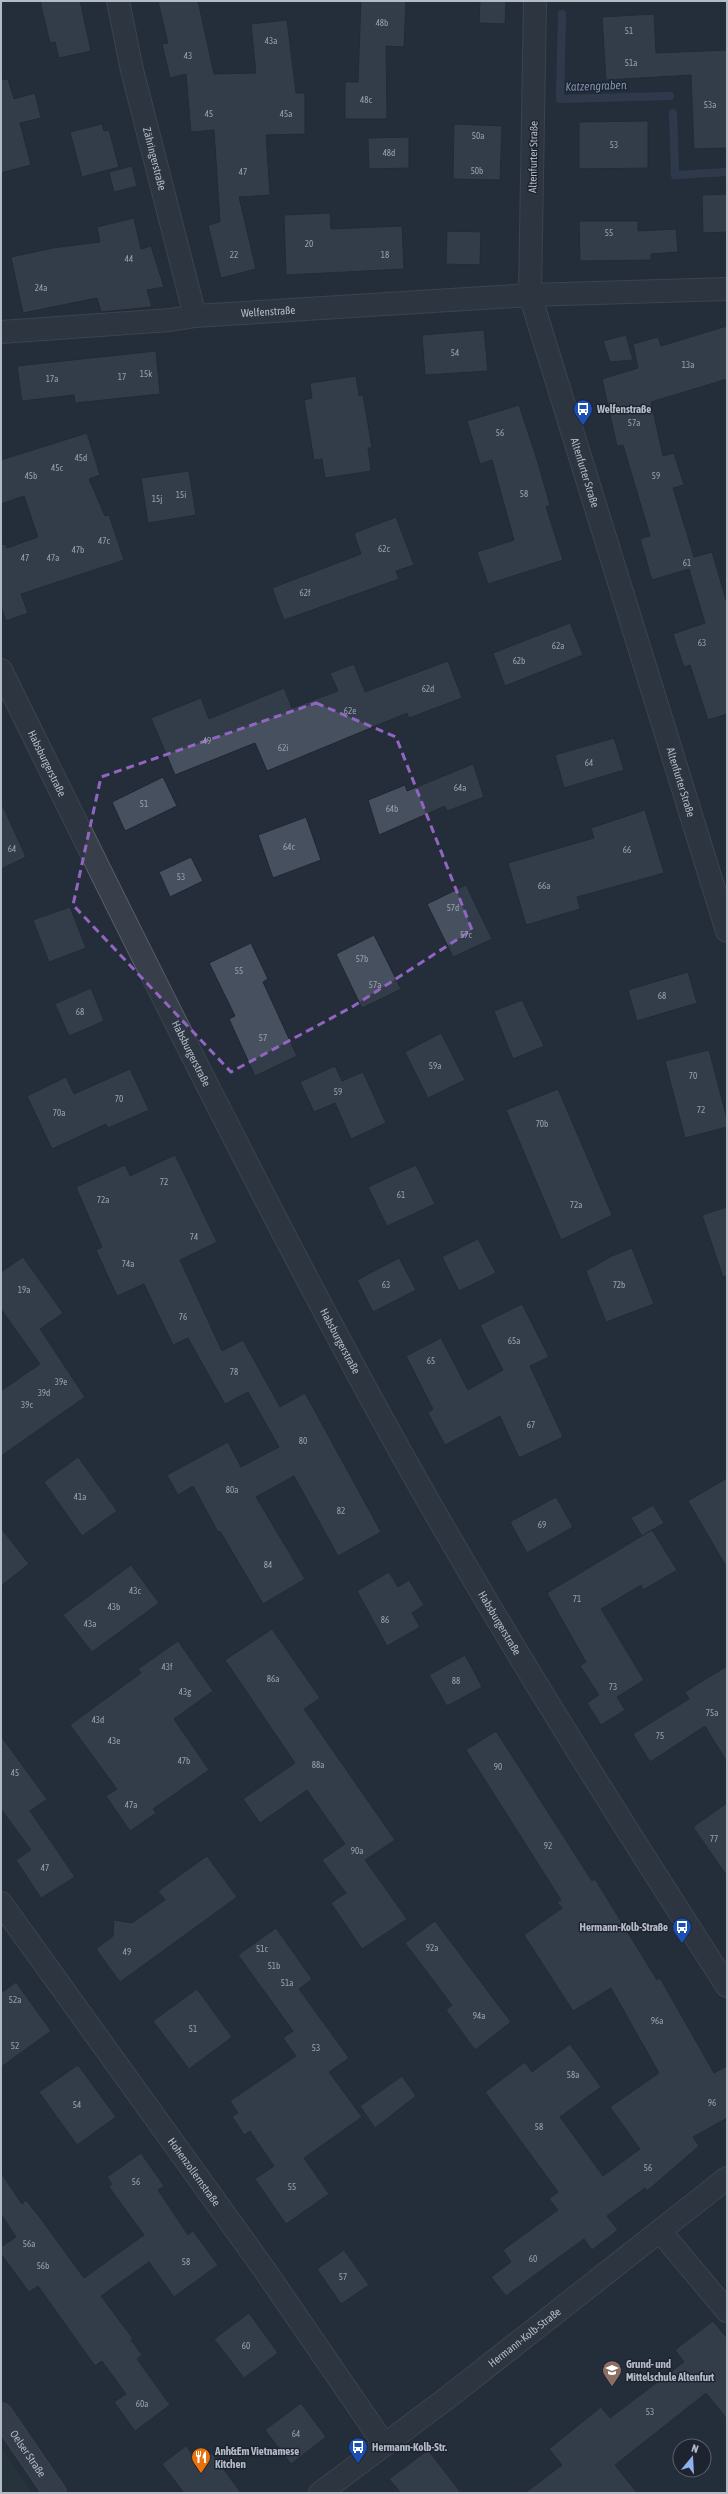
<svg xmlns="http://www.w3.org/2000/svg" width="728" height="2494" viewBox="0 0 728 2494" font-family="'Asap Condensed',sans-serif">
  <rect width="100%" height="100%" fill="#252d3a"/>
  <path fill="#283b3d" d="M1,2448L32,2493H1Z"/>
  <g fill="none" stroke-linecap="round" stroke-linejoin="round">
    <g stroke="#3b4a62" stroke-width="8">
      <path d="M562,14L560,99L670,96"/>
      <path d="M673,113L675,175L727,172"/>
    </g>
  </g>
  <g fill="#46505e" stroke="#1f2632">
    <path d="M40,1H80L91,51L59,58L55,42L50,43Z"/>
    <path d="M158,1H198L214,74L256,73L251,24L287,20L296,93H305V134L266,135L270,195L239,197L256,269L221,278L208,225L220,222L214,130L191,132L186,74L170,78L162,44L168,43Z"/>
    <path d="M361,1H406L404,47L386,46L387,119H345V82H358Z"/>
    <path d="M480,1H506L505,24L479,23Z"/>
    <path d="M654,14L656,53L727,50V148L694,149L691,75L606,80L602,17Z"/>
    <path d="M8,79L14,99L35,93L41,118L20,123L31,165L1,173V80Z"/>
    <path d="M648,121V168L579,169V122Z"/>
    <path d="M102,124L104,131L109,130L119,167L82,177L70,132Z"/>
    <path d="M454,124L502,126L500,180L453,179Z"/>
    <path d="M409,137V168L369,169L368,138Z"/>
    <path d="M132,166L137,186L114,192L109,172Z"/>
    <path d="M727,194V232L703,233L702,195Z"/>
    <path d="M330,213L331,229L402,226L404,269L286,275L284,215Z"/>
    <path d="M134,218L141,249L151,246L164,287L147,290L152,307L101,312L97,298L23,313L11,257L53,248L100,242L97,227Z"/>
    <path d="M579,221H638V231L676,229L678,252L651,254V260L580,261Z"/>
    <path d="M447,231L481,232L480,265L446,264Z"/>
    <path d="M727,326V379L651,402L663,456L674,453L684,485L673,488L694,557L712,552L727,603V714L708,720L690,665L684,667L673,634L705,623L689,569L652,580L640,539L650,536L623,445L617,446L602,379L638,368L633,344L658,337L661,346Z"/>
    <path d="M484,330L488,371L425,375L422,335Z"/>
    <path d="M626,335L633,360L610,362L603,341Z"/>
    <path d="M156,351L160,394L75,403L74,395L22,401L17,366Z"/>
    <path d="M356,376L359,396L363,395L372,448H368L371,471L325,478L322,459L314,460L304,400L312,398L310,383Z"/>
    <path d="M519,405L538,463L550,505L546,507L563,560L488,584L477,552L514,540L492,460L480,464L467,421Z"/>
    <path d="M87,433L100,475L89,479L105,516L109,515L124,560L21,594L28,613L6,621L1,606V545L5,544L7,548L38,537L24,496L1,504V460Z"/>
    <path d="M189,471L196,515L148,523L141,478Z"/>
    <path d="M396,517L414,565L396,571L399,579L284,620L272,588L361,554L354,533Z"/>
    <path d="M570,623L583,655L505,686L493,653Z"/>
    <path d="M448,661L462,698L409,718L407,713L267,771L255,743L175,775L151,718L201,698L209,719L284,688L292,708L338,691L330,673L354,664L365,692Z"/>
    <path d="M614,738L624,770L564,788L555,755Z"/>
    <path d="M473,764L484,797L447,811L445,806L379,835L368,800L405,785L407,791Z"/>
    <path d="M163,777L177,806L125,831L112,802Z"/>
    <path d="M1,802L26,857L1,869Z"/>
    <path d="M645,810L664,873L577,897L580,909L526,925L508,863L594,838L591,828Z"/>
    <path d="M306,817L321,860L273,878L258,835Z"/>
    <path d="M191,857L203,881L170,897L159,872Z"/>
    <path d="M466,885L492,939L453,957L427,904Z"/>
    <path d="M70,907L86,948L49,962L33,920Z"/>
    <path d="M374,935L401,989L362,1008L336,954Z"/>
    <path d="M251,943L268,979L263,982L297,1056L255,1076L229,1019L235,1016L209,963Z"/>
    <path d="M688,972L697,1003L637,1021L628,990Z"/>
    <path d="M91,988L104,1021L69,1036L55,1004Z"/>
    <path d="M522,1000L544,1046L513,1059L494,1011Z"/>
    <path d="M441,1033L465,1080L428,1098L405,1052Z"/>
    <path d="M709,1050L727,1119V1127L685,1138L665,1061Z"/>
    <path d="M335,1066L342,1081L363,1072L386,1123L351,1139L335,1103L314,1112L300,1082Z"/>
    <path d="M130,1069L149,1110L108,1128L106,1124L52,1149L27,1096L66,1077L74,1094Z"/>
    <path d="M558,1089L612,1215L561,1240L506,1110Z"/>
    <path d="M175,1155L217,1242L180,1260L222,1351L243,1340L280,1407L305,1393L381,1532L338,1556L294,1476L256,1497L305,1579L263,1604L220,1531L218,1532L193,1486L178,1495L167,1475L228,1442L241,1467L279,1447L248,1392L225,1404L188,1338L173,1345L144,1284L117,1296L96,1250L102,1247L76,1187L125,1165L130,1176Z"/>
    <path d="M416,1165L435,1204L387,1226L368,1187Z"/>
    <path d="M727,1207V1276L723,1277L702,1215Z"/>
    <path d="M478,1239L496,1273L459,1291L442,1257Z"/>
    <path d="M632,1248L654,1304L606,1322L586,1271L612,1256Z"/>
    <path d="M23,1257L63,1313L40,1329L85,1397L1,1456V1391L40,1364L1,1309V1272Z"/>
    <path d="M399,1258L416,1290L373,1312L357,1280Z"/>
    <path d="M522,1304L549,1357L530,1366L563,1437L519,1458L500,1416L445,1445L428,1413L433,1409L406,1356L441,1338L468,1390L503,1370L480,1325Z"/>
    <path d="M78,1457L117,1511L82,1536L44,1482Z"/>
    <path d="M727,1478V1568L688,1501Z"/>
    <path d="M556,1497L573,1527L527,1553L510,1522Z"/>
    <path d="M653,1505L664,1523L642,1536L631,1518Z"/>
    <path d="M1,1528L29,1564L1,1586Z"/>
    <path d="M652,1530L677,1570L643,1590L641,1585L601,1609L644,1680L617,1697L625,1710L601,1725L587,1703L599,1695L580,1666L586,1662L547,1593Z"/>
    <path d="M131,1565L159,1603L92,1652L63,1615Z"/>
    <path d="M389,1572L398,1587L409,1580L424,1605L412,1613L420,1627L387,1646L357,1591Z"/>
    <path d="M272,1629L320,1698L304,1709L395,1840L365,1860L407,1919L362,1949L331,1903L346,1893L322,1860L345,1844L307,1790L260,1823L243,1799L295,1763L225,1660Z"/>
    <path d="M178,1641L213,1691L174,1719L209,1770L153,1809L156,1813L130,1831L106,1796L117,1789L70,1725L141,1673L138,1669Z"/>
    <path d="M465,1655L482,1687L447,1706L429,1675Z"/>
    <path d="M727,1666V1762L705,1726L650,1762L633,1734L689,1699L685,1692Z"/>
    <path d="M496,1731L592,1881L595,1879L657,1980L660,1978L714,2073L727,2066V2118L693,2137L699,2146L647,2191L645,2188L607,2216L618,2230L592,2250L584,2239L506,2296L491,2277L511,2262L503,2250L558,2210L549,2199L558,2192L485,2092L525,2062L532,2072L570,2044L601,2087L560,2117L603,2176L640,2149L610,2107L659,2073L611,1988L573,2011L524,1935L562,1908L557,1902L561,1900L466,1750Z"/>
    <path d="M1,1736L47,1799L30,1811L75,1877L41,1898L16,1860L31,1850L1,1809Z"/>
    <path d="M727,1803V1876L693,1827Z"/>
    <path d="M207,1856L237,1897L120,1982L96,1949L113,1936L114,1920L132,1923L165,1900L158,1891Z"/>
    <path d="M435,1921L511,2022L475,2050L446,2010L452,2005L405,1943Z"/>
    <path d="M276,1928L312,1979L299,1989L349,2058L329,2072L362,2117L304,2158L329,2194L286,2224L255,2179L274,2166L250,2131L244,2135L232,2116L238,2113L230,2101L296,2056L283,2038L293,2031L238,1955Z"/>
    <path d="M16,1982L51,2031L1,2067V1993Z"/>
    <path d="M197,1989L232,2037L189,2069L153,2021Z"/>
    <path d="M78,2065L116,2117L77,2145L39,2092Z"/>
    <path d="M402,2076L416,2096L375,2128L360,2106Z"/>
    <path d="M141,2153L164,2186L158,2190L188,2235L193,2231L218,2265L174,2297L149,2262L101,2296L133,2339L131,2340L142,2355L137,2359L170,2405L135,2431L114,2402L126,2394L102,2361L95,2366L38,2286L29,2292L1,2254V2247L16,2237L1,2214V2173L22,2204L26,2200L41,2219L84,2278L144,2235L109,2187L112,2184L107,2177Z"/>
    <path d="M344,2250L369,2285L341,2304L317,2269Z"/>
    <path d="M249,2313L278,2353L244,2378L214,2339Z"/>
    <path d="M713,2321L727,2338V2419L706,2393L615,2465L637,2493H525L562,2465L549,2449L601,2407L610,2418L684,2362L675,2350Z"/>
    <path d="M301,2403L326,2437L291,2464L265,2430Z"/>
    <path d="M186,2446L198,2462L211,2452L241,2493H184L162,2464Z"/>
    <path d="M428,2450L461,2493H401L389,2479Z"/>
  </g>
  <g fill="none" stroke-linecap="round" stroke-linejoin="round">
    <g stroke="#565d69" stroke-width="24">
      <g id="minor">
        <path id="s1" d="M118,1L132,70L195,316"/>
        <path id="s2" d="M535,1L530,295L727,931"/>
        <path id="s3" d="M1,332L170,320L195,316L530,295L727,289"/>
        <path id="s4" d="M1,670C116,903 230,1136 353,1365C467,1578 596,1783 727,1986"/>
        <path id="s5" d="M1,1903L264,2269L384,2444"/>
        <path d="M660,2231L727,2311"/>
        <path id="s6" d="M320,2493L451,2395L727,2178"/>
      </g>
    </g>
    <g stroke="#565d69" stroke-width="24">
      <g id="secondary">
        <path id="s7" d="M1,2414L55,2493"/>
      </g>
    </g>
    <use href="#minor" stroke="#383f4b" stroke-width="22"/>
    <use href="#secondary" stroke="#474f5d" stroke-width="22"/>
  </g>
  <path d="M0 0H728V2494H0ZM316,703L396,737L472,930L352,1007L231,1072L73,905L101,777Z" fill="#252d3a" fill-opacity=".55" fill-rule="evenodd"/>
  <path fill="none" stroke="#9265c2" stroke-width="3" stroke-dasharray="8 5" stroke-linejoin="round" d="M316,703L396,737L472,930L352,1007L231,1072L73,905L101,777Z"/>
  <defs>
    <g id="bus-pin" transform="scale(1)"><path d="M0 17L-7.5 6A9.5 9.5 0 1 1 7.5 6Z" fill="#1a4fb4" stroke="#1d2430"/><path d="M-5-6H5V4H4V6H2V4H-2V6H-4V4H-5ZM-3.5-4V0h7V-4ZM-3.5 1.2v1.5H-2V1.2ZM2 1.2v1.5H3.5V1.2Z" fill="#fff"/></g>
    <g id="school-pin" transform="scale(1)"><path d="M0 17L-7.5 6A9.5 9.5 0 1 1 7.5 6Z" fill="#8d6e63" stroke="#1d2430"/><path d="M0-5L7-2L0 1L-7-2ZM-4 1L0 2.5L4 1V4Q0 6-4 4Z" fill="#fff"/></g>
    <g id="restaurant-pin" transform="scale(1)"><path d="M0 17L-7.5 6A9.5 9.5 0 1 1 7.5 6Z" fill="#e8710a" stroke="#1d2430"/><path d="M-5-6h1v4h1v-4h1v4h1v-4h1v5L-1.5 .5V6h-2V.5L-5-1ZM5-6V6H3V1.5H1.5Q1.5-4 5-6Z" fill="#fff"/></g>
  </defs>
  <g fill-rule="evenodd">
    <use href="#bus-pin" x="583" y="409"/>
    <use href="#bus-pin" x="682" y="1927"/>
    <use href="#school-pin" x="612" y="2370"/>
    <use href="#bus-pin" x="358" y="2447"/>
    <use href="#restaurant-pin" x="201" y="2457"/>
  </g>
  <g text-anchor="middle" dominant-baseline="central" stroke-width="3" stroke-linejoin="round" paint-order="stroke">
    <g font-size="9" fill="#98a0ac">
      <text x="382" y="23">48b</text>
      <text x="629" y="31">51</text>
      <text x="271" y="41">43a</text>
      <text x="188" y="56">43</text>
      <text x="631" y="63">51a</text>
      <text x="366" y="100">48c</text>
      <text x="710" y="105">53a</text>
      <text x="209" y="114">45</text>
      <text x="286" y="114">45a</text>
      <text x="478" y="136">50a</text>
      <text x="614" y="145">53</text>
      <text x="389" y="153">48d</text>
      <text x="477" y="171">50b</text>
      <text x="243" y="172">47</text>
      <text x="609" y="233">55</text>
      <text x="309" y="244">20</text>
      <text x="234" y="255">22</text>
      <text x="385" y="255">18</text>
      <text x="129" y="259">44</text>
      <text x="41" y="288">24a</text>
      <text x="455" y="353">54</text>
      <text x="688" y="365">13a</text>
      <text x="146" y="374">15k</text>
      <text x="122" y="377">17</text>
      <text x="52" y="379">17a</text>
      <text x="634" y="423">57a</text>
      <text x="500" y="433">56</text>
      <text x="81" y="458">45d</text>
      <text x="57" y="468">45c</text>
      <text x="31" y="476">45b</text>
      <text x="656" y="476">59</text>
      <text x="524" y="494">58</text>
      <text x="181" y="495">15i</text>
      <text x="157" y="499">15j</text>
      <text x="104" y="541">47c</text>
      <text x="384" y="549">62c</text>
      <text x="78" y="550">47b</text>
      <text x="25" y="558">47</text>
      <text x="53" y="558">47a</text>
      <text x="687" y="563">61</text>
      <text x="305" y="593">62f</text>
      <text x="702" y="643">63</text>
      <text x="558" y="646">62a</text>
      <text x="519" y="661">62b</text>
      <text x="428" y="689">62d</text>
      <text x="350" y="711">62e</text>
      <text x="207" y="741">49</text>
      <text x="283" y="748">62i</text>
      <text x="589" y="763">64</text>
      <text x="460" y="788">64a</text>
      <text x="144" y="804">51</text>
      <text x="392" y="809">64b</text>
      <text x="289" y="847">64c</text>
      <text x="12" y="849">64</text>
      <text x="627" y="850">66</text>
      <text x="181" y="877">53</text>
      <text x="544" y="886">66a</text>
      <text x="453" y="908">57d</text>
      <text x="466" y="935">57c</text>
      <text x="362" y="959">57b</text>
      <text x="239" y="971">55</text>
      <text x="375" y="985">57a</text>
      <text x="662" y="996">68</text>
      <text x="80" y="1012">68</text>
      <text x="263" y="1038">57</text>
      <text x="435" y="1066">59a</text>
      <text x="693" y="1076">70</text>
      <text x="338" y="1092">59</text>
      <text x="119" y="1099">70</text>
      <text x="701" y="1110">72</text>
      <text x="59" y="1113">70a</text>
      <text x="542" y="1124">70b</text>
      <text x="164" y="1182">72</text>
      <text x="401" y="1195">61</text>
      <text x="103" y="1200">72a</text>
      <text x="576" y="1205">72a</text>
      <text x="194" y="1237">74</text>
      <text x="128" y="1264">74a</text>
      <text x="386" y="1285">63</text>
      <text x="619" y="1285">72b</text>
      <text x="24" y="1290">19a</text>
      <text x="183" y="1317">76</text>
      <text x="514" y="1341">65a</text>
      <text x="431" y="1361">65</text>
      <text x="234" y="1372">78</text>
      <text x="61" y="1382">39e</text>
      <text x="44" y="1393">39d</text>
      <text x="27" y="1405">39c</text>
      <text x="531" y="1425">67</text>
      <text x="303" y="1441">80</text>
      <text x="232" y="1490">80a</text>
      <text x="80" y="1497">41a</text>
      <text x="341" y="1511">82</text>
      <text x="542" y="1525">69</text>
      <text x="268" y="1565">84</text>
      <text x="135" y="1591">43c</text>
      <text x="577" y="1599">71</text>
      <text x="114" y="1607">43b</text>
      <text x="385" y="1620">86</text>
      <text x="90" y="1624">43a</text>
      <text x="167" y="1667">43f</text>
      <text x="273" y="1679">86a</text>
      <text x="456" y="1681">88</text>
      <text x="613" y="1687">73</text>
      <text x="185" y="1692">43g</text>
      <text x="712" y="1713">75a</text>
      <text x="98" y="1720">43d</text>
      <text x="660" y="1736">75</text>
      <text x="114" y="1741">43e</text>
      <text x="184" y="1761">47b</text>
      <text x="318" y="1765">88a</text>
      <text x="498" y="1767">90</text>
      <text x="15" y="1773">45</text>
      <text x="131" y="1805">47a</text>
      <text x="714" y="1839">77</text>
      <text x="548" y="1846">92</text>
      <text x="357" y="1851">90a</text>
      <text x="45" y="1868">47</text>
      <text x="432" y="1948">92a</text>
      <text x="262" y="1949">51c</text>
      <text x="127" y="1952">49</text>
      <text x="274" y="1966">51b</text>
      <text x="287" y="1983">51a</text>
      <text x="15" y="2000">52a</text>
      <text x="479" y="2016">94a</text>
      <text x="657" y="2021">96a</text>
      <text x="193" y="2029">51</text>
      <text x="15" y="2046">52</text>
      <text x="316" y="2048">53</text>
      <text x="573" y="2075">58a</text>
      <text x="712" y="2103">96</text>
      <text x="77" y="2105">54</text>
      <text x="539" y="2127">58</text>
      <text x="648" y="2168">56</text>
      <text x="136" y="2182">56</text>
      <text x="292" y="2187">55</text>
      <text x="29" y="2244">56a</text>
      <text x="533" y="2259">60</text>
      <text x="186" y="2262">58</text>
      <text x="43" y="2266">56b</text>
      <text x="343" y="2277">57</text>
      <text x="246" y="2346">60</text>
      <text x="142" y="2404">60a</text>
      <text x="650" y="2412">53</text>
      <text x="296" y="2434">64</text>
    </g>
    <g font-size="11" fill="#b4bac6" stroke="#1d2430">
      <text transform="translate(533 157) rotate(-89)">Altenfurter Straße</text>
      <text stroke="none"><textPath href="#s1" startOffset="162">Zähringerstraße</textPath></text>
      <text stroke="none"><textPath href="#s3" startOffset="268">Welfenstraße</textPath></text>
      <text stroke="none"><textPath href="#s2" startOffset="480">Altenfurter Straße</textPath></text>
      <text stroke="none"><textPath href="#s4" startOffset="104">Habsburgerstraße</textPath></text>
      <text stroke="none"><textPath href="#s2" startOffset="804">Altenfurter Straße</textPath></text>
      <text stroke="none"><textPath href="#s4" startOffset="428">Habsburgerstraße</textPath></text>
      <text stroke="none"><textPath href="#s4" startOffset="752">Habsburgerstraße</textPath></text>
      <text stroke="none"><textPath href="#s4" startOffset="1076">Habsburgerstraße</textPath></text>
      <text stroke="none"><textPath href="#s5" startOffset="331">Hohenzollernstraße</textPath></text>
      <text stroke="none"><textPath href="#s6" startOffset="257">Hermann-Kolb-Straße</textPath></text>
      <text stroke="none"><textPath href="#s7" startOffset="48">Oelser Straße</textPath></text>
    </g>
    <g font-size="11" font-weight="bold" fill="#b4bac6" stroke="#1d2430" text-anchor="start">
      <text x="597" y="409">Welfenstraße</text>
      <text x="668" y="1927" text-anchor="end">Hermann-Kolb-Straße</text>
      <text x="626" y="2364">Grund- und<tspan x="626" dy="13">Mittelschule Altenfurt</tspan></text>
      <text x="372" y="2447">Hermann-Kolb-Str.</text>
      <text x="215" y="2451">Anh&amp;Em Vietnamese<tspan x="215" dy="13">Kitchen</tspan></text>
    </g>
    <g font-size="12" font-style="italic" fill="#7d90ac" stroke="#1d2430">
      <text transform="translate(596 86) rotate(-2)">Katzengraben</text>
    </g>
  </g>
  <rect width="728" height="2494" fill="none" stroke="#b4bac6" stroke-width="4"/>
  <g transform="translate(692 2458) rotate(18)"><circle r="19" fill="#1d2430" stroke="#59606c"/>
  <path d="M0-3L7 15L0 10L-7 15Z" fill="#8fb2f0"/>
  <text y="-6" font-size="11" font-weight="bold" text-anchor="middle" fill="#b4bac6">N</text>
  </g>
</svg>
